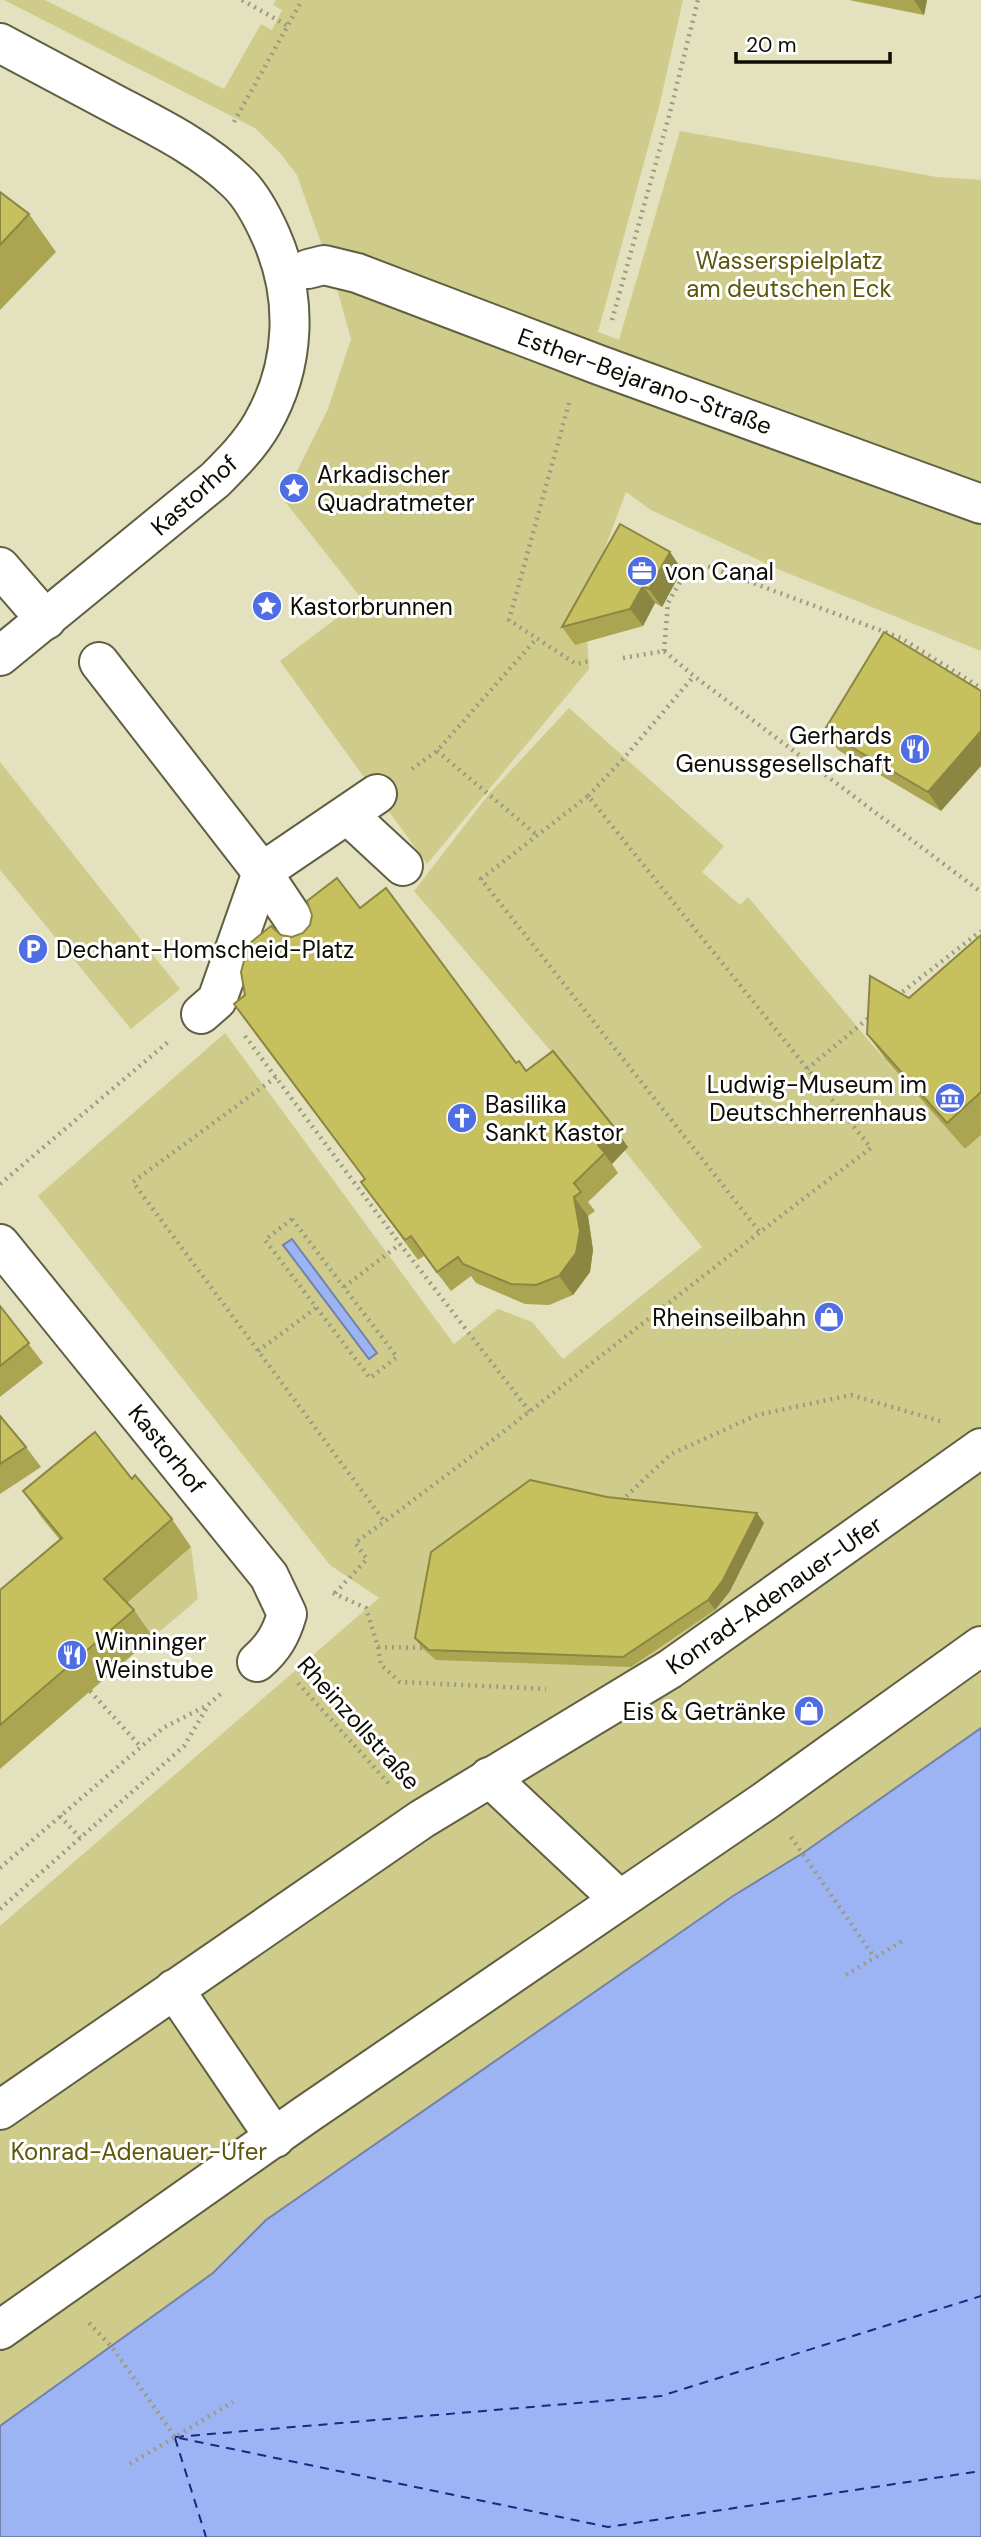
<svg xmlns="http://www.w3.org/2000/svg" width="981" height="2537" viewBox="0 0 981 2537" font-family="'DM Sans',sans-serif">
  <rect width="100%" height="100%" fill="#e3e1be"/>
  <g fill="#cfcb8b">
    <path d="M4,0H45L224,89L261,24L272,30L282,10L273,5L276,0H683L659,107L598,332L619,340L680,131L937,177L981,180V651L780,570L651,510L626,492L576,625L587,636L589,669L427,864L280,661L362,599L283,499L328,409L351,339L336,285L297,175L280,153L255,128Z"/>
    <path d="M569,708L724,846L702,872L740,905L748,897L886,1061L965,1149L981,1135V1728L803,1853L733,1896L266,2220L213,2273L0,2426V1926L379,1598L330,1565L38,1196L225,1033L454,1344L498,1309L532,1322L563,1359L702,1247L624,1150L627,1146L567,1070L414,891L489,794Z"/>
    <path d="M0,762L180,989L131,1029L0,870Z"/>
    <path d="M191,1547L198,1599L153,1637L124,1606Z"/>
  </g>
  <g fill="#9db4f4" stroke="#7282ac" stroke-width="2">
    <path d="M292,1239L377,1353L369,1359L283,1245Z"/>
    <path d="M981,1728V2537H0V2426L213,2273L266,2220L733,1896L803,1853Z"/>
  </g>
  <g fill="none" stroke-linecap="round" stroke-linejoin="round">
    <g stroke="#192881" stroke-width="2" stroke-dasharray="9 7" stroke-linecap="butt">
      <path d="M175,2437L661,2396L981,2296"/>
      <path d="M175,2438L206,2537"/>
      <path d="M179,2438L608,2527L981,2471"/>
    </g>
    <g stroke="#615f41" stroke-width="42">
      <g id="pedestrian">
        <path d="M308,269L324,265L357,273L599,365L981,504"/>
        <path d="M99,662L262,872L304,935"/>
        <path d="M348,815L403,866"/>
        <path d="M201,1014L217,1000L262,872L377,794"/>
        <path d="M489,1777L619,1899"/>
        <path d="M174,1989L275,2138"/>
        <path d="M0,2110L422,1819L670,1669L981,1448"/>
        <path d="M0,2330L304,2116L765,1801L981,1646"/>
      </g>
    </g>
    <g stroke="#615f41" stroke-width="42">
      <g id="minor">
        <path d="M0,567L46,620"/>
        <path d="M0,1244L269,1576L287,1614C281,1635 273,1648 257,1662"/>
      </g>
    </g>
    <g stroke="#615f41" stroke-width="42">
      <path id="tertiary" d="M0,43C41,65 81,86 122,108C162,129 204,150 237,182C251,195 263,218 271,236C298,297 296,365 262,424C250,445 232,463 215,480L0,656"/>
    </g>
    <g stroke="#9c9b80" stroke-width="4.5" stroke-dasharray="2 5" stroke-linecap="butt">
      <path d="M242,0L288,26"/>
      <path d="M234,122L302,0"/>
      <path d="M612,320L669,116L698,0"/>
      <path d="M569,403L509,620L576,664L589,661"/>
      <path d="M664,651L668,603L680,582L707,566L901,638L981,688"/>
      <path d="M623,658L664,651L694,676L981,892"/>
      <path d="M437,751L538,836"/>
      <path d="M412,769L437,751L537,638"/>
      <path d="M588,796L624,758L694,676"/>
      <path d="M897,996L981,931"/>
      <path d="M245,1036L400,1244L530,1412"/>
      <path d="M807,1069L871,1016"/>
      <path d="M276,1077L133,1182L385,1522"/>
      <path d="M0,1184L168,1042"/>
      <path d="M292,1219L397,1357L370,1378L265,1240Z"/>
      <path d="M344,1287L400,1244"/>
      <path d="M258,1351L316,1308"/>
      <path d="M621,1501L671,1454L757,1415L851,1395L940,1421"/>
      <path d="M333,1593L366,1608L378,1647L422,1648"/>
      <path d="M335,1593L367,1559L355,1543C530,1416 697,1277 871,1148L588,796L481,879L759,1231"/>
      <path d="M378,1647L381,1665L400,1682L546,1689"/>
      <path d="M298,1683L391,1786"/>
      <path d="M90,1691L141,1747"/>
      <path d="M60,1816L80,1838"/>
      <path d="M791,1837L874,1957"/>
      <path d="M0,1868L163,1728L208,1705L224,1691"/>
      <path d="M0,1909L184,1746L208,1706"/>
      <path d="M846,1975L904,1940"/>
      <path d="M89,2323L112,2347L175,2437"/>
      <path d="M130,2464L233,2402"/>
    </g>
    <use href="#pedestrian" stroke="#fff" stroke-width="38"/>
    <use href="#minor" stroke="#fff" stroke-width="38"/>
    <use href="#tertiary" stroke="#fff" stroke-width="38"/>
  </g>
  <g fill="#aba551">
    <path d="M849,0H927L924,15Z"/>
    <path d="M0,192L29,214L56,252L0,310Z"/>
    <path d="M670,552L682,570L662,607L655,603L643,626L575,645L562,627Z"/>
    <path d="M884,632L941,811L838,750L824,731Z"/>
    <path d="M360,908L516,1063L628,1147L612,1164L618,1173L588,1202L595,1211L588,1216L593,1250L590,1272L573,1295L549,1305L525,1304L476,1283L471,1276L451,1291L424,1256L418,1260L361,1182L365,1179L234,1004L245,995L281,935L292,937Z"/>
    <path d="M981,935V1135L965,1149L886,1060L867,1034Z"/>
    <path d="M0,1306L43,1363L0,1397Z"/>
    <path d="M0,1416L26,1447L41,1467L0,1494Z"/>
    <path d="M132,1479L172,1519L191,1547L127,1603L134,1610L153,1637L0,1769V1590L60,1540L42,1518L23,1491Z"/>
    <path d="M607,1497L764,1523L730,1591L715,1610L631,1667L436,1660L422,1648L415,1638Z"/>
  </g>
  <g fill="#8b8642">
    <path d="M914,0H927L924,15Z"/>
    <path d="M670,552L682,570L662,607L649,589Z"/>
    <path d="M643,586L655,603L643,626L630,609Z"/>
    <path d="M981,731V766L941,811L928,792Z"/>
    <path d="M614,1127L628,1147L612,1164L598,1145Z"/>
    <path d="M574,1197L588,1216L593,1250L590,1272L573,1295L559,1276Z"/>
    <path d="M757,1513L764,1523L730,1591L715,1610L708,1600Z"/>
  </g>
  <g fill="#c7c05e" stroke="#8b8642" stroke-width="2">
    <path d="M0,192L29,214L0,245Z"/>
    <path d="M620,524L670,552L649,589L643,586L630,609L562,627Z"/>
    <path d="M884,632L981,691V731L928,792L824,731Z"/>
    <path d="M337,878L360,908L386,888L516,1063L519,1061L526,1071L553,1051L614,1127L598,1145L605,1153L574,1183L581,1192L574,1197L580,1231L576,1253L559,1276L536,1285L511,1284L463,1264L458,1257L437,1272L411,1236L405,1240L361,1182L365,1179L234,1004L245,995L241,972L244,961L239,952L271,926L281,935L292,937L303,933L310,925L312,915L307,901Z"/>
    <path d="M981,935V1092L947,1123L867,1034L870,976L909,998Z"/>
    <path d="M0,1306L29,1343L0,1366Z"/>
    <path d="M0,1416L26,1447L0,1464Z"/>
    <path d="M95,1432L132,1479L135,1475L172,1519L104,1579L134,1610L0,1725V1590L62,1538L23,1491Z"/>
    <path d="M530,1480L607,1497L757,1513L723,1580L708,1600L623,1657L429,1650L415,1638L431,1552Z"/>
  </g>
  <defs>
    <g id="sight-disc" transform="scale(1.575)"><circle r="9.5" fill="#4f6ee3" stroke="#fff"/><path d="M0-6L1.8-2.2L6-1.7L2.9 1.2L3.7 5.4L0 3.3L-3.7 5.4L-2.9 1.2L-6-1.7L-1.8-2.2Z" fill="#fff"/></g>
    <g id="office-disc" transform="scale(1.575)"><circle r="9.5" fill="#4f6ee3" stroke="#fff"/><path d="M-6-3h4V-5.5h4V-3h4V5H-6ZM-1-4.5V-3h2v-1.5ZM-6 0V1H6V0Z" fill="#fff"/></g>
    <g id="restaurant-disc" transform="scale(1.575)"><circle r="9.5" fill="#4f6ee3" stroke="#fff"/><path d="M-5-6h1v4h1v-4h1v4h1v-4h1v5L-1.5 .5V6h-2V.5L-5-1ZM5-6V6H3V1.5H1.5Q1.5-4 5-6Z" fill="#fff"/></g>
    <g id="parking-disc" transform="scale(1.575)"><circle r="9.5" fill="#4f6ee3" stroke="#fff"/><path d="M-3.5-5.5H1a3.5 3.5 0 0 1 0 7H-1V5.5H-3.5ZM-1-3.4V-.6H.8a1.4 1.4 0 0 0 0-2.8Z" fill="#fff"/></g>
    <g id="museum-disc" transform="scale(1.575)"><circle r="9.5" fill="#4f6ee3" stroke="#fff"/><path d="M0-6L6-3V-2H-6V-3ZM-5-1h2V3h-2ZM-1-1h2V3h-2ZM3-1h2V3H3ZM-6 4H6V6H-6Z" fill="#fff"/></g>
    <g id="church-disc" transform="scale(1.575)"><circle r="9.5" fill="#4f6ee3" stroke="#fff"/><path d="M-1.2-6h2.4v3.5h3.3v2.4h-3.3V6h-2.4V-.1h-3.3v-2.4h3.3Z" fill="#fff"/></g>
    <g id="shop-disc" transform="scale(1.575)"><circle r="9.5" fill="#4f6ee3" stroke="#fff"/><path d="M-5-2.5h2.3a2.7 3.5 0 0 1 5.4 0H5L5.5 6h-11ZM-1.5-2.5h3a1.5 2.3 0 0 0-3 0Z" fill="#fff"/></g>
  </defs>
  <g fill-rule="evenodd">
    <use href="#sight-disc" x="294" y="488"/>
    <use href="#office-disc" x="642" y="571"/>
    <use href="#sight-disc" x="267" y="606"/>
    <use href="#restaurant-disc" x="915" y="749"/>
    <use href="#parking-disc" x="33" y="949"/>
    <use href="#museum-disc" x="950" y="1098"/>
    <use href="#church-disc" x="462" y="1118"/>
    <use href="#shop-disc" x="829" y="1317"/>
    <use href="#restaurant-disc" x="72" y="1655"/>
    <use href="#shop-disc" x="809" y="1711"/>
  </g>
  <g text-anchor="middle" dominant-baseline="central" stroke-width="6" stroke-linejoin="round" paint-order="stroke">
    <g font-size="24" fill="#5c570b" stroke="#fff">
      <text x="789" y="260">Wasserspielplatz<tspan x="789" dy="28">am deutschen Eck</tspan></text>
      <text x="139" y="2151">Konrad-Adenauer-Ufer</text>
    </g>
    <g font-size="24" fill="#0d0c03" stroke="#fff">
      <text transform="translate(645 381) rotate(20)">Esther-Bejarano-Straße</text>
      <text transform="translate(194 495) rotate(-42)">Kastorhof</text>
      <text transform="translate(167 1449) rotate(51)">Kastorhof</text>
      <text transform="translate(774 1595) rotate(-35)">Konrad-Adenauer-Ufer</text>
      <text transform="translate(359 1723) rotate(48)">Rheinzollstraße</text>
    </g>
    <g font-size="24" fill="#0d0c03" stroke="#fff" text-anchor="start">
      <text x="317" y="474">Arkadischer<tspan x="317" dy="28">Quadratmeter</tspan></text>
      <text x="665" y="571">von Canal</text>
      <text x="290" y="606">Kastorbrunnen</text>
      <text x="892" y="735" text-anchor="end">Gerhards<tspan x="892" dy="28">Genussgesellschaft</tspan></text>
      <text x="56" y="949">Dechant-Homscheid-Platz</text>
      <text x="927" y="1084" text-anchor="end">Ludwig-Museum im<tspan x="927" dy="28">Deutschherrenhaus</tspan></text>
      <text x="485" y="1104">Basilika<tspan x="485" dy="28">Sankt Kastor</tspan></text>
      <text x="806" y="1317" text-anchor="end">Rheinseilbahn</text>
      <text x="95" y="1641">Winninger<tspan x="95" dy="28">Weinstube</tspan></text>
      <text x="786" y="1711" text-anchor="end">Eis &amp; Getränke</text>
    </g>
  </g>
  <path d="M736 52v10h154v-10" fill="none" stroke="#0d0c03" stroke-width="3.5"/>
  <text x="746" y="52" font-size="21" fill="#0d0c03" stroke="#ffffff" stroke-width="5" paint-order="stroke">20 m</text>
</svg>
